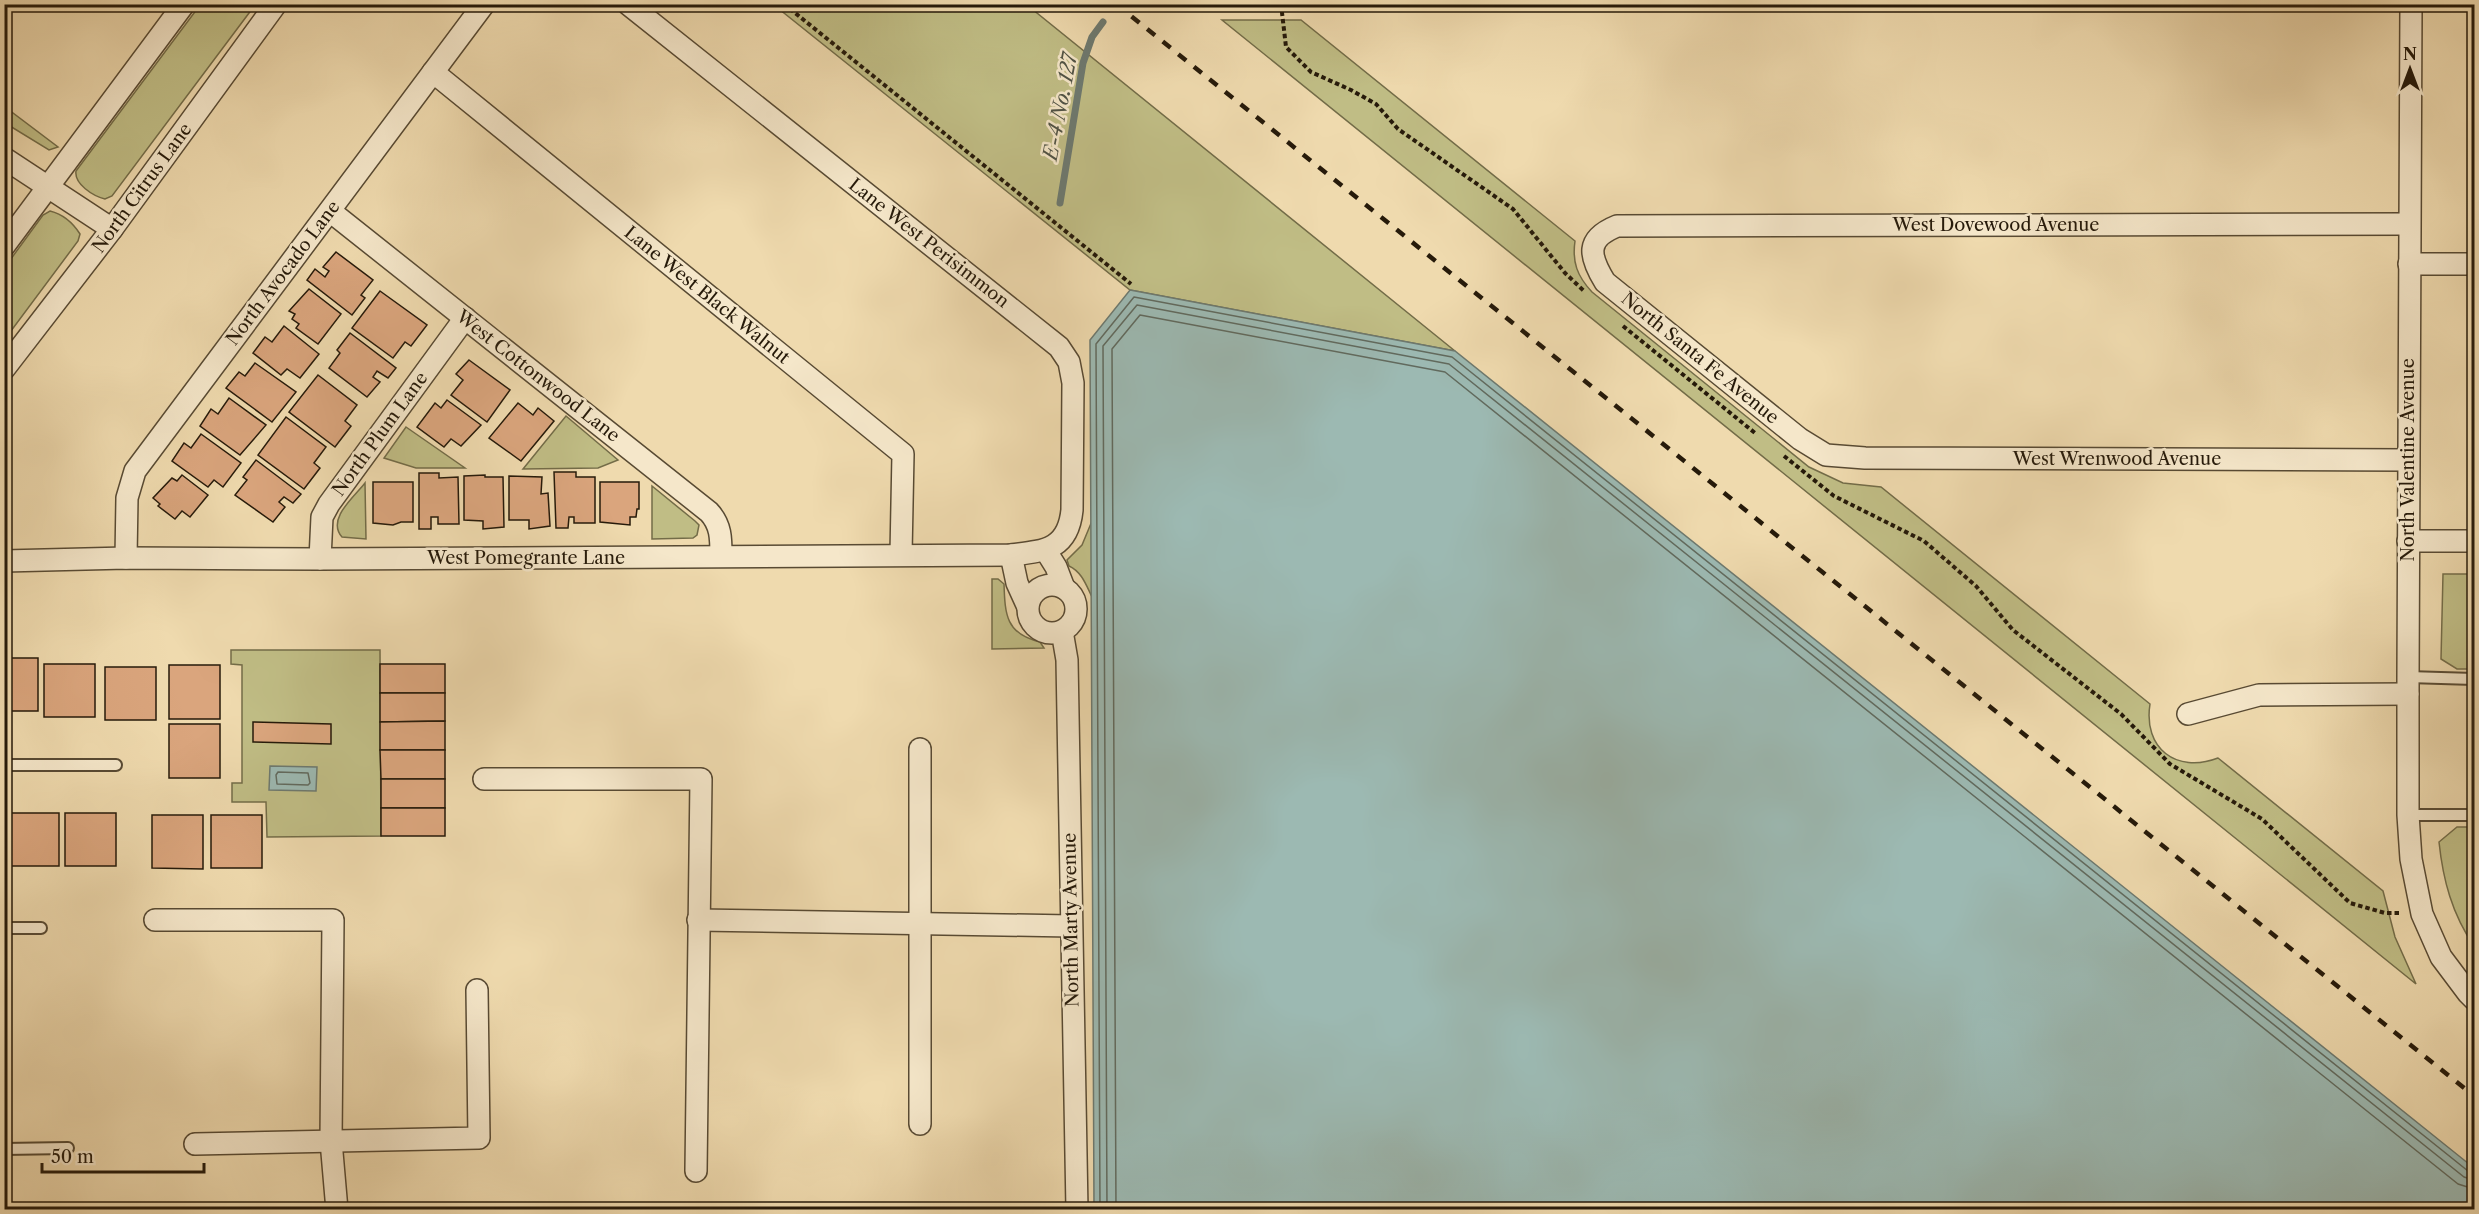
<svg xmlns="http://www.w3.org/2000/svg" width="2479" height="1214" viewBox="0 0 2479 1214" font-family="'Libre Caslon Text',serif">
  <rect width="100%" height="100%" fill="#efdaae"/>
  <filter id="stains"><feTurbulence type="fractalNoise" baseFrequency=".00333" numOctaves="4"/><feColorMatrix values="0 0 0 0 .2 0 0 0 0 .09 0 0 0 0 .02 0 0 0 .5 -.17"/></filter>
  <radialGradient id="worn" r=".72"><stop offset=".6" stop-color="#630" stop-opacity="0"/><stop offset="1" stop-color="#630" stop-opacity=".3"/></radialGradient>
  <g fill="#c0bd85" stroke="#736c48" stroke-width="1.5">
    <path d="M200,5H255L112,196L105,199C93,196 74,184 76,171Z"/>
    <path d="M774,5H1027L1455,351L1130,290Z"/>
    <path d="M1222,20H1301L1575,241C1572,262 1577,276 1592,292L1809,467L1843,483L1881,487L2150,704C2143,748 2176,774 2218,758L2383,891L2395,937L2416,984Z"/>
    <path d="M4,107H5L58,147L49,150L5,123Z"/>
    <path d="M50,211C62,214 73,223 80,234L78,241L5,339V267L43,215Z"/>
    <path d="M566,416L618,460L598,468L523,469Z"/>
    <path d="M406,427L465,468H416L384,458Z"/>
    <path d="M365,483L366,539L342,537C326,519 355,496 365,483Z"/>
    <path d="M652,486L695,521L699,525L697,535L693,538L652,539Z"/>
    <path d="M1092,521V597C1086,585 1082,572 1069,566L1067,560L1082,545Z"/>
    <path d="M2443,574H2474V669H2457L2441,659Z"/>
    <path d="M992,579H998L1004,584C1005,615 1006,634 1040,642L1044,648L992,649Z"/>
    <path d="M231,650H380L381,836L267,837L266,802H232V783H242V665L231,664Z"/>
    <path d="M2457,827H2474V946C2452,914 2443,880 2439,842Z"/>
  </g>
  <g fill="#9cb9b2" stroke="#6d796f" stroke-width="1.5">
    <path d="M1130,290L1455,351L2474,1168V1209H1094L1090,340Z"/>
    <path d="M270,766L317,767L316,791L269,790Z"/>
  </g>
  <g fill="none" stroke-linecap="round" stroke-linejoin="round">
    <g stroke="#616a5e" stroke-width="1.5">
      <path d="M278,772L308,773L310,783L308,785L277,784L276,775Z"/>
      <path d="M1100,1210L1096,344L1134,297L1452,357L2468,1171L2474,1173"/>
      <path d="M1107,1210L1103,346L1137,305L1449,364L2464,1177L2474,1180"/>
      <path d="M1116,1210L1112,349L1140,315L1445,372L2458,1184L2474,1189"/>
    </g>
    <path stroke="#6d796f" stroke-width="7" d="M1060,203L1083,63L1092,37L1103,22"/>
  </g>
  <g fill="#daa57d" stroke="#261a0a" stroke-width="1.5">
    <path d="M336,252L373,280L361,295L365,298L352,315L307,280L315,269L325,277L329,271L323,267Z"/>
    <path d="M309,289L341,314L318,344L296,328L299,324L292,319L295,314L289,311Z"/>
    <path d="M380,291L427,325L411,346L405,342L393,358L352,328Z"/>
    <path d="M284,326L319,354L300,378L287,369L281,375L253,353L265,337L272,342Z"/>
    <path d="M350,333L396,368L388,378L377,371L373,377L380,382L367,397L329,368L340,353L337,350Z"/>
    <path d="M469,360L510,390L487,422L451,395L463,380L456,374Z"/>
    <path d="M255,363L296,392L272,422L226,388L239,372L245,376Z"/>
    <path d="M318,375L357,405L345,421L351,426L335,447L289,412Z"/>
    <path d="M229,398L266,425L240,455L200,426L211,409L218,414Z"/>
    <path d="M447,400L481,425L461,446L451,439L444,447L417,427L435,403L441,408Z"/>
    <path d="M518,403L533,415L538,408L554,421L521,461L489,438Z"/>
    <path d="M286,417L326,447L314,463L320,468L304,489L258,455Z"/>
    <path d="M201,434L241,463L223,487L214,480L208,487L172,461L184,443L191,448Z"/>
    <path d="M256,460L301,494L293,503L284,497L279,502L285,507L273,522L235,495L247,480L243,477Z"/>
    <path d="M554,472H576V477H595V523H574V517H569L568,528H556Z"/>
    <path d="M419,473H439V478L458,477L459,524H438V517H431V529H419Z"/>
    <path d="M182,475L208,495L190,517L182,511L175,519L158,506L160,504L153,498L172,478L177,481Z"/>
    <path d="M485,475V477H503L504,527L483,529V521L464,520V476Z"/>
    <path d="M509,476L542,477L541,494L548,493L550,526L529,529V520H509Z"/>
    <path d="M373,482H413V522H401L393,525L373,523Z"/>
    <path d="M600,482H639V509H637L636,517H630V525L600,522Z"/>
    <rect x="4" y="658" width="34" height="53"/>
    <rect x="44" y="664" width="51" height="53"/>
    <rect x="380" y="664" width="65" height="29"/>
    <rect x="169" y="665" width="51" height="54"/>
    <rect x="105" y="667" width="51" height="53"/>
    <path d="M380,693H445V721L380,722Z"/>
    <path d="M445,721V750H380V722Z"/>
    <path d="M253,722L331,724V744L253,742Z"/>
    <rect x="169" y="724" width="51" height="54"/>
    <path d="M380,750H445V779H381Z"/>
    <rect x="381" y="779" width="64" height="29"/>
    <rect x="381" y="808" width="64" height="28"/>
    <rect x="8" y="813" width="51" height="53"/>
    <rect x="65" y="813" width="51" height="53"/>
    <path d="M152,815H203V869L152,868Z"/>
    <rect x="211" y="815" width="51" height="53"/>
  </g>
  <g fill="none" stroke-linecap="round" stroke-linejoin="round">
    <g stroke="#584a33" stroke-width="14">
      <g id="service">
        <path d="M2408,677L2474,679"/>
        <path d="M4,765H116"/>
        <path d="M2408,815H2474"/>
        <path d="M4,928H41"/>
        <path d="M4,1149L68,1148"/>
      </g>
    </g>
    <g stroke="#584a33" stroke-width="24">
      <g id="minor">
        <path d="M2411,4L2408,677V815L2411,859L2422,914L2441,957L2468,993L2474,999"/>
        <path d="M433,72L903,454L901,554"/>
        <path d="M4,158L112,229"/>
        <path d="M330,211L709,512C721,525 721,538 721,556"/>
        <path d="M4,246L184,4"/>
        <path d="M2409,264H2474"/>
        <path d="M4,369L112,229L276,4"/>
        <path d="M2408,460L1865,458L1826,455L1800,439L1605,282C1589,256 1585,239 1617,226L2409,224"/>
        <path d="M2408,541H2474"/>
        <path d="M1046,551L1056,567L1064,588"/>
        <path d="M1011,555L1017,583L1027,605"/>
        <path d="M126,558L127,498L135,471L484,4"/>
        <path d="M320,559L322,517L329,504L465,318"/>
        <path d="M4,561L126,558L320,559L1011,555C1044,551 1068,550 1072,510L1073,383L1069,362L1059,347L628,4"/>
        <circle cx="1052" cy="609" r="24"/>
        <path d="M1062,631L1067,660L1077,1210"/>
        <path d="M2188,714L2259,695L2408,694"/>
        <path d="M920,749V1124"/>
        <path d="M484,779H701L696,1171"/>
        <path d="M155,920H333L331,1141L337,1210"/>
        <path d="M698,920L1071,926"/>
        <path d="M195,1144L479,1138L477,990"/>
      </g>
    </g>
    <g stroke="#261a0a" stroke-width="4" stroke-dasharray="4.5 3" stroke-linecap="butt">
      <path d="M784,4L1131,284"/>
      <path d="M1281,4L1286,47L1311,72L1351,90L1376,104L1398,129L1513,209L1565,273L1584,291"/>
      <path d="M1623,326L1755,433"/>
      <path d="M1784,456L1834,496L1924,541L1976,586L2013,630L2121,714L2170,764L2262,819L2350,903L2385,913H2400"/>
    </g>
    <use href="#service" stroke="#f5e7ca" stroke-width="10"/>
    <use href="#minor" stroke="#f5e7ca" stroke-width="21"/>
    <path stroke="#261a0a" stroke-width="4.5" stroke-dasharray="10 10" stroke-linecap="butt" d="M1116,4L2474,1096"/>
  </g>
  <g text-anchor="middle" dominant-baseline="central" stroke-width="5" stroke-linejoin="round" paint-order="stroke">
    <g font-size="18" fill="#261a0a" stroke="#f5e7ca">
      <text transform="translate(142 188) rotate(-54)">North Citrus Lane</text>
      <text x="1996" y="225">West Dovewood Avenue</text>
      <text transform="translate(929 243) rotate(38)">Lane West Perisimmon</text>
      <text transform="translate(283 273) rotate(-53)">North Avocado Lane</text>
      <text transform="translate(707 295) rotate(39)">Lane West Black Walnut</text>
      <text transform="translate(1700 358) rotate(39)">North Santa Fe Avenue</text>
      <text transform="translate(538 376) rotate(38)">West Cottonwood Lane</text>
      <text transform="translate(380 434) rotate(-54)">North Plum Lane</text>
      <text x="2117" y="459">West Wrenwood Avenue</text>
      <text transform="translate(2408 460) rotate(-90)">North Valentine Avenue</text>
      <text x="526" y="558">West Pomegrante Lane</text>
      <text transform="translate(1071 920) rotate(-91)">North Marty Avenue</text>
    </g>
    <g font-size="20" font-style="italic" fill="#4f5245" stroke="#f5e7ca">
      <text transform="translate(1060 107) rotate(-79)">E-4 No. 127</text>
    </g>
  </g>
  <rect width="2479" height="1214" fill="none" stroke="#efdaae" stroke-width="24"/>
  <rect x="6" y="6" width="2467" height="1202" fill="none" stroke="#261a0a" stroke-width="3"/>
  <rect x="12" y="12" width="2455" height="1190" fill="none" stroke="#261a0a" stroke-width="1.5"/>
  <g transform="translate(2410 69)" stroke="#f5e7ca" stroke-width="4.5" paint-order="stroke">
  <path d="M0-4.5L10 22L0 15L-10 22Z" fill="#261a0a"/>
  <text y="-9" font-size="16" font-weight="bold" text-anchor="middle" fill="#261a0a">N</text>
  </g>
  <path d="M42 1163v9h162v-9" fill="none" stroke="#261a0a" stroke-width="3"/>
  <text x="51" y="1163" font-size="18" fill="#261a0a" stroke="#f5e7ca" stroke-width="4.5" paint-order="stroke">50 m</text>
  <rect width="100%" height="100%" filter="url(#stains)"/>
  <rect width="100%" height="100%" fill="url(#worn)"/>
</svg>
